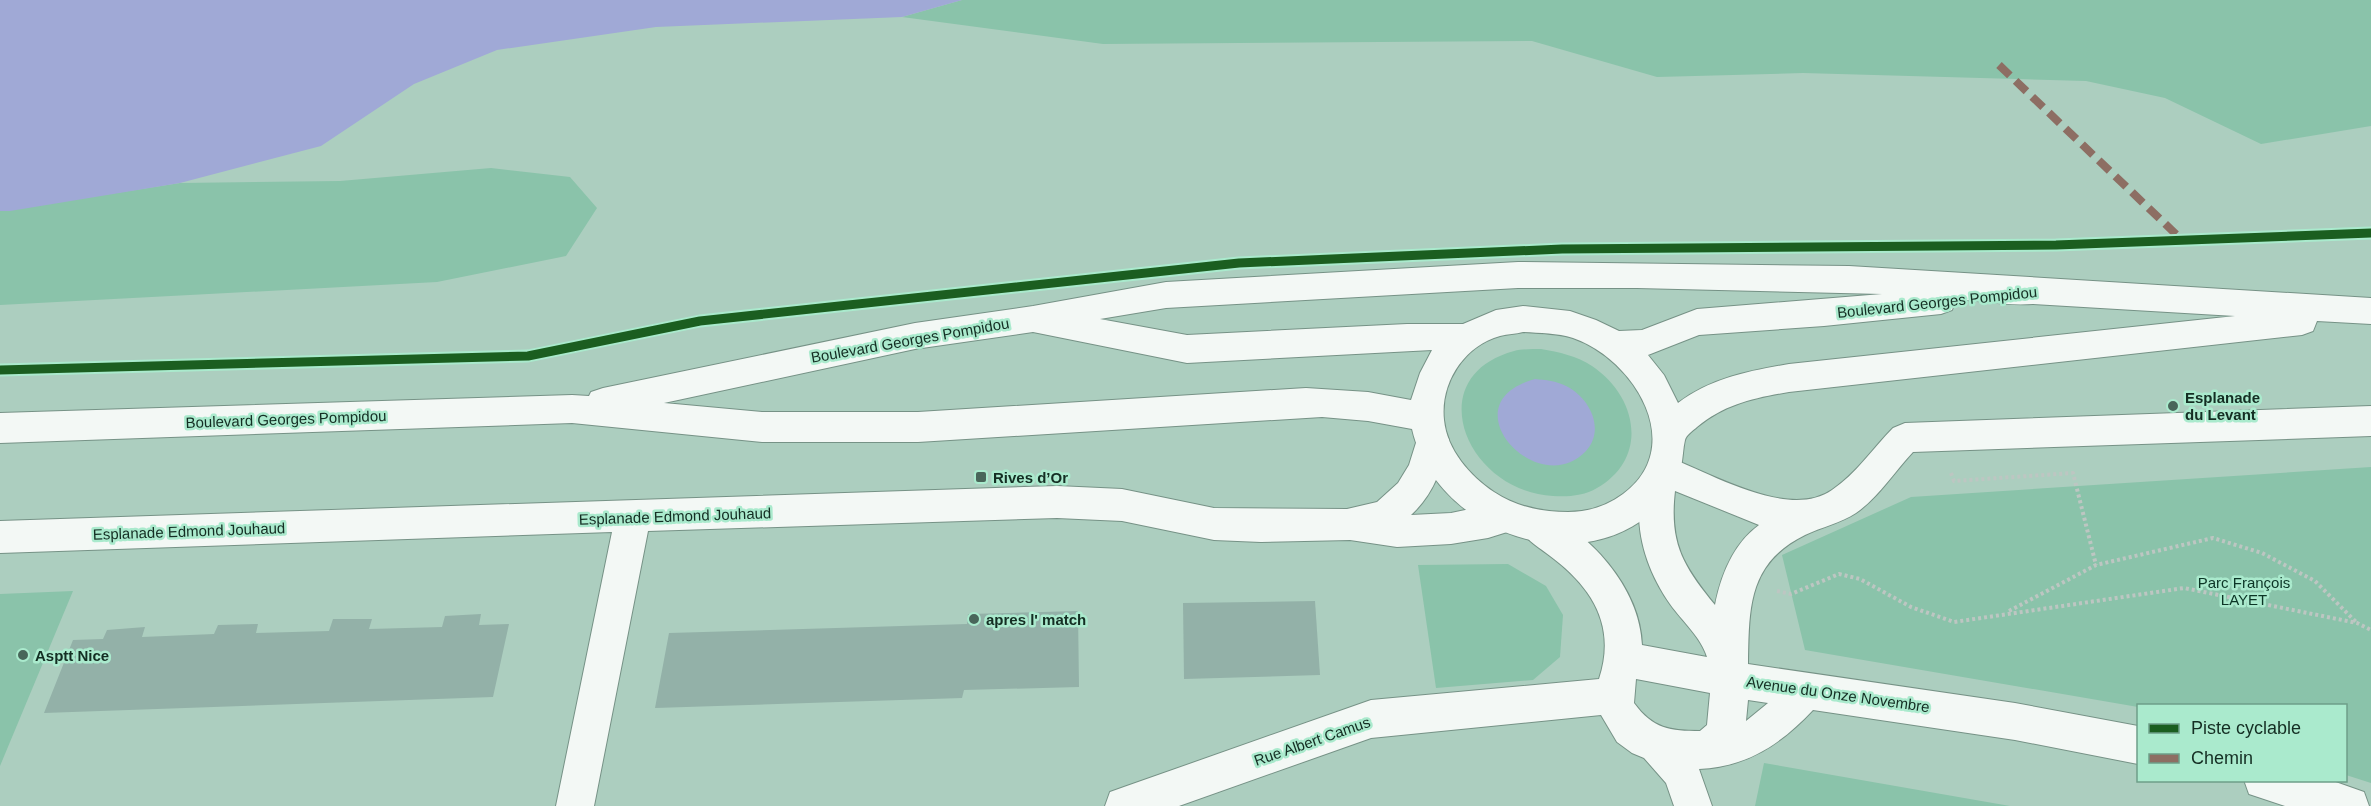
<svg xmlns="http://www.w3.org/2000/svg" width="2371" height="806" viewBox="0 0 2371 806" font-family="Helvetica,sans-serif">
  <rect width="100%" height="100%" fill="#accebf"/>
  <g fill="#8ac3aa">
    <path d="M962,0H2371V126L2261,144L2165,98L2086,81L1803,73L1657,77L1532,41L1103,44L902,17Z"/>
    <path d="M491,168L570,177L597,208L566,256L437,282L0,305V211L180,183L340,181Z"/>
    <path d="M1541,349C1559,352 1577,356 1592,366C1638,397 1649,458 1597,488C1584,496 1567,497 1553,496C1466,491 1419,377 1514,351C1522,349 1532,349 1541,349Z"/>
    <path d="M2371,467V783L2346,775V706L2138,707L1805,650L1782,555L1911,497Z"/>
    <path d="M1508,564L1546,586L1563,615L1560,657L1533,680L1436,688L1418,565Z"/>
    <path d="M73,591L0,766V594Z"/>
    <path d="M1764,763L2010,806H1755Z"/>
  </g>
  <g fill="#a0a9d6">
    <path d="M0,0H962L902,17L656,27L497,50L414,84L321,146L180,183L10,211H0Z"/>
    <path d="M1535,379C1546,380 1556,381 1566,386C1589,397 1606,429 1586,451C1538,502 1446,403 1535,379Z"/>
  </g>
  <g fill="#93b1a8">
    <path d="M1315,601L1320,675L1184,679L1183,603Z"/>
    <path d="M1078,611L1079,687L964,690L962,698L655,708L669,633L967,624L968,614Z"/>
    <path d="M481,614L479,625L509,624L493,697L44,713L73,640L103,639L107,630L145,627L142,637L214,634L218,625L258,624L256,633L329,631L333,619H372L369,629L442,627L445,616Z"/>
  </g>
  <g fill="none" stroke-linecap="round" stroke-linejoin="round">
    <g stroke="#769286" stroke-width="2">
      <g id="minor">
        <path d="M2371,406V436L1913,452C1894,472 1879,497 1856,513C1841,523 1822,527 1805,535C1748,563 1749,607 1748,664L2015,703L2138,726V764L2015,740L1813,710C1781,744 1747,767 1699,769L1712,806H1674L1666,783L1644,758L1632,753L1617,742L1601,715L1371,738L1179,806H1105L1110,792L1124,787L1371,700L1599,679C1616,628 1594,590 1554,559C1542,549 1527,542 1520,528L1488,538L1451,544L1397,547L1350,540L1261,542L1214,540L1122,521L1057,518L648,531L594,806H556L612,532L0,553V521L1057,486L1122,489L1214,508L1347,509L1377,502L1398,483L1409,465L1420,430L1432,425L1444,430L1449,440C1442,469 1433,495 1411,515L1451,513L1508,501L1520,506L1525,515L1537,510C1589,530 1640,588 1642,645L1707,657C1701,637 1682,621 1670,604C1640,561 1628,508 1651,459L1663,455C1707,471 1788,521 1832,490C1856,474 1873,448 1893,428L1905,423ZM1675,491L1759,525C1733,544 1721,575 1715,605C1683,566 1669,543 1675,491ZM1636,679L1710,693L1707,725L1700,731C1670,731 1653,729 1634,703ZM1748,700L1768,703L1746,721Z"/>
        <path d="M2244,780H2330L2364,792L2369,806H2285L2249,794Z"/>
      </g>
    </g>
    <g stroke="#769286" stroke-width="2">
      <path id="major" d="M1518,262L1849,266L2371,298V324L2317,321L2313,331L2302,335L1789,392C1754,398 1725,404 1697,427C1694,430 1686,435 1685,440C1683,448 1683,458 1681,467C1674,488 1660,508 1641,521C1559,577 1434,524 1412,429L1368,421L1322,417L918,442H762L572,423L0,443V413L572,395L589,396L591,392L603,388L915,323L1033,306L1166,282ZM1518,288H1637L1882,294L1697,309L1642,330L1619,331L1596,320L1570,311L1523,306L1496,310L1463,324H1407L1187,335L1100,319L1166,308ZM1956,299C1982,301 2007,306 2033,304L2235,316L1789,364C1749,371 1711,378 1678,403L1664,375L1648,355L1699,335L1824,326L1941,314L1952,310ZM1033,332L1187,363L1432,350L1420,373L1411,400L1368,392L1306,388L918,412H762L664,403L915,349ZM1523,332C1539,333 1557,333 1573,338C1634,359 1688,446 1623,494C1607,506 1588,512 1568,512C1541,512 1517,507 1494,492C1470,476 1447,450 1444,420C1440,383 1464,346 1500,336C1508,334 1516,334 1523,332Z"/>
    </g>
    <g stroke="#bdc6c2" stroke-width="4" stroke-dasharray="3 3" stroke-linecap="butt">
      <path d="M1951,473L1954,481L2073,473L2096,565"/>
      <path d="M1777,591L1791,594L1839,574L1860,579L1911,607L1954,622L2184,588L2357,623L2371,630"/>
      <path d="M2009,611L2096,565L2213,538L2262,553L2315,581L2356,622"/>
    </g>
    <use href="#minor" fill="#f3f8f5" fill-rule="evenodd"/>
    <use href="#major" fill="#f3f8f5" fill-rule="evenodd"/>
    <path stroke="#8d6e63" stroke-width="8" stroke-dasharray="15 8" stroke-linecap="butt" d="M1999,65L2182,240"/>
    <g stroke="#aaeacd" stroke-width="13">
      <path id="cycleway" d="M0,370L528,356L700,321L1239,263L1562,249L2056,245L2371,233"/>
    </g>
    <use href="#cycleway" stroke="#1b5e20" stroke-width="9"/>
  </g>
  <g fill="#49665a" stroke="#aaeacd" stroke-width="2">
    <circle cx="2173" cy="406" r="6"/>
    <rect x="975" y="471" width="12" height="12" rx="3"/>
    <circle cx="974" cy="619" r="6"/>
    <circle cx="23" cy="655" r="6"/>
  </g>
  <g text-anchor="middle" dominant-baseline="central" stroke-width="5" stroke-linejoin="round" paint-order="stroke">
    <g font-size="15" fill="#142e23" stroke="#aaeacd">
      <text transform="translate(1937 302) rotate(-6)">Boulevard Georges Pompidou</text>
      <text transform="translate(910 340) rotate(-10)">Boulevard Georges Pompidou</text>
      <text transform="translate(286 419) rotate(-2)">Boulevard Georges Pompidou</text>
      <text transform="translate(675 516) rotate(-2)">Esplanade Edmond Jouhaud</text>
      <text transform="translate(189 531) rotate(-2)">Esplanade Edmond Jouhaud</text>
      <text transform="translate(1838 694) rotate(8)">Avenue du Onze Novembre</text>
      <text transform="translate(1312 741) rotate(-19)">Rue Albert Camus</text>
    </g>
    <g font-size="15" font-weight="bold" fill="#142e23" stroke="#aaeacd" text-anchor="start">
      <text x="2185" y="397">Esplanade<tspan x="2185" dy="17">du Levant</tspan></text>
      <text x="993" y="477">Rives d’Or</text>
      <text x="986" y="619">apres l' match</text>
      <text x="35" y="655">Asptt Nice</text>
    </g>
    <g font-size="15" fill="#0c3526" stroke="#aaeacd">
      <text x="2244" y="582">Parc François<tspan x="2244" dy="17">LAYET</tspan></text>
    </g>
  </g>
  <rect x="2137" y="704" width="210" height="78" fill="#aaeacd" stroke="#6e9f89" stroke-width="1.5"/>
  <rect x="2149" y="724" width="30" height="9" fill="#1b5e20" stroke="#6e9f89" stroke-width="1.5"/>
  <text x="2191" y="734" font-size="18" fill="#142e23">Piste cyclable</text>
  <rect x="2149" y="754" width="30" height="9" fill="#8d6e63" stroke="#6e9f89" stroke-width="1.5"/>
  <text x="2191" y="764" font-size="18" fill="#142e23">Chemin</text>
</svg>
